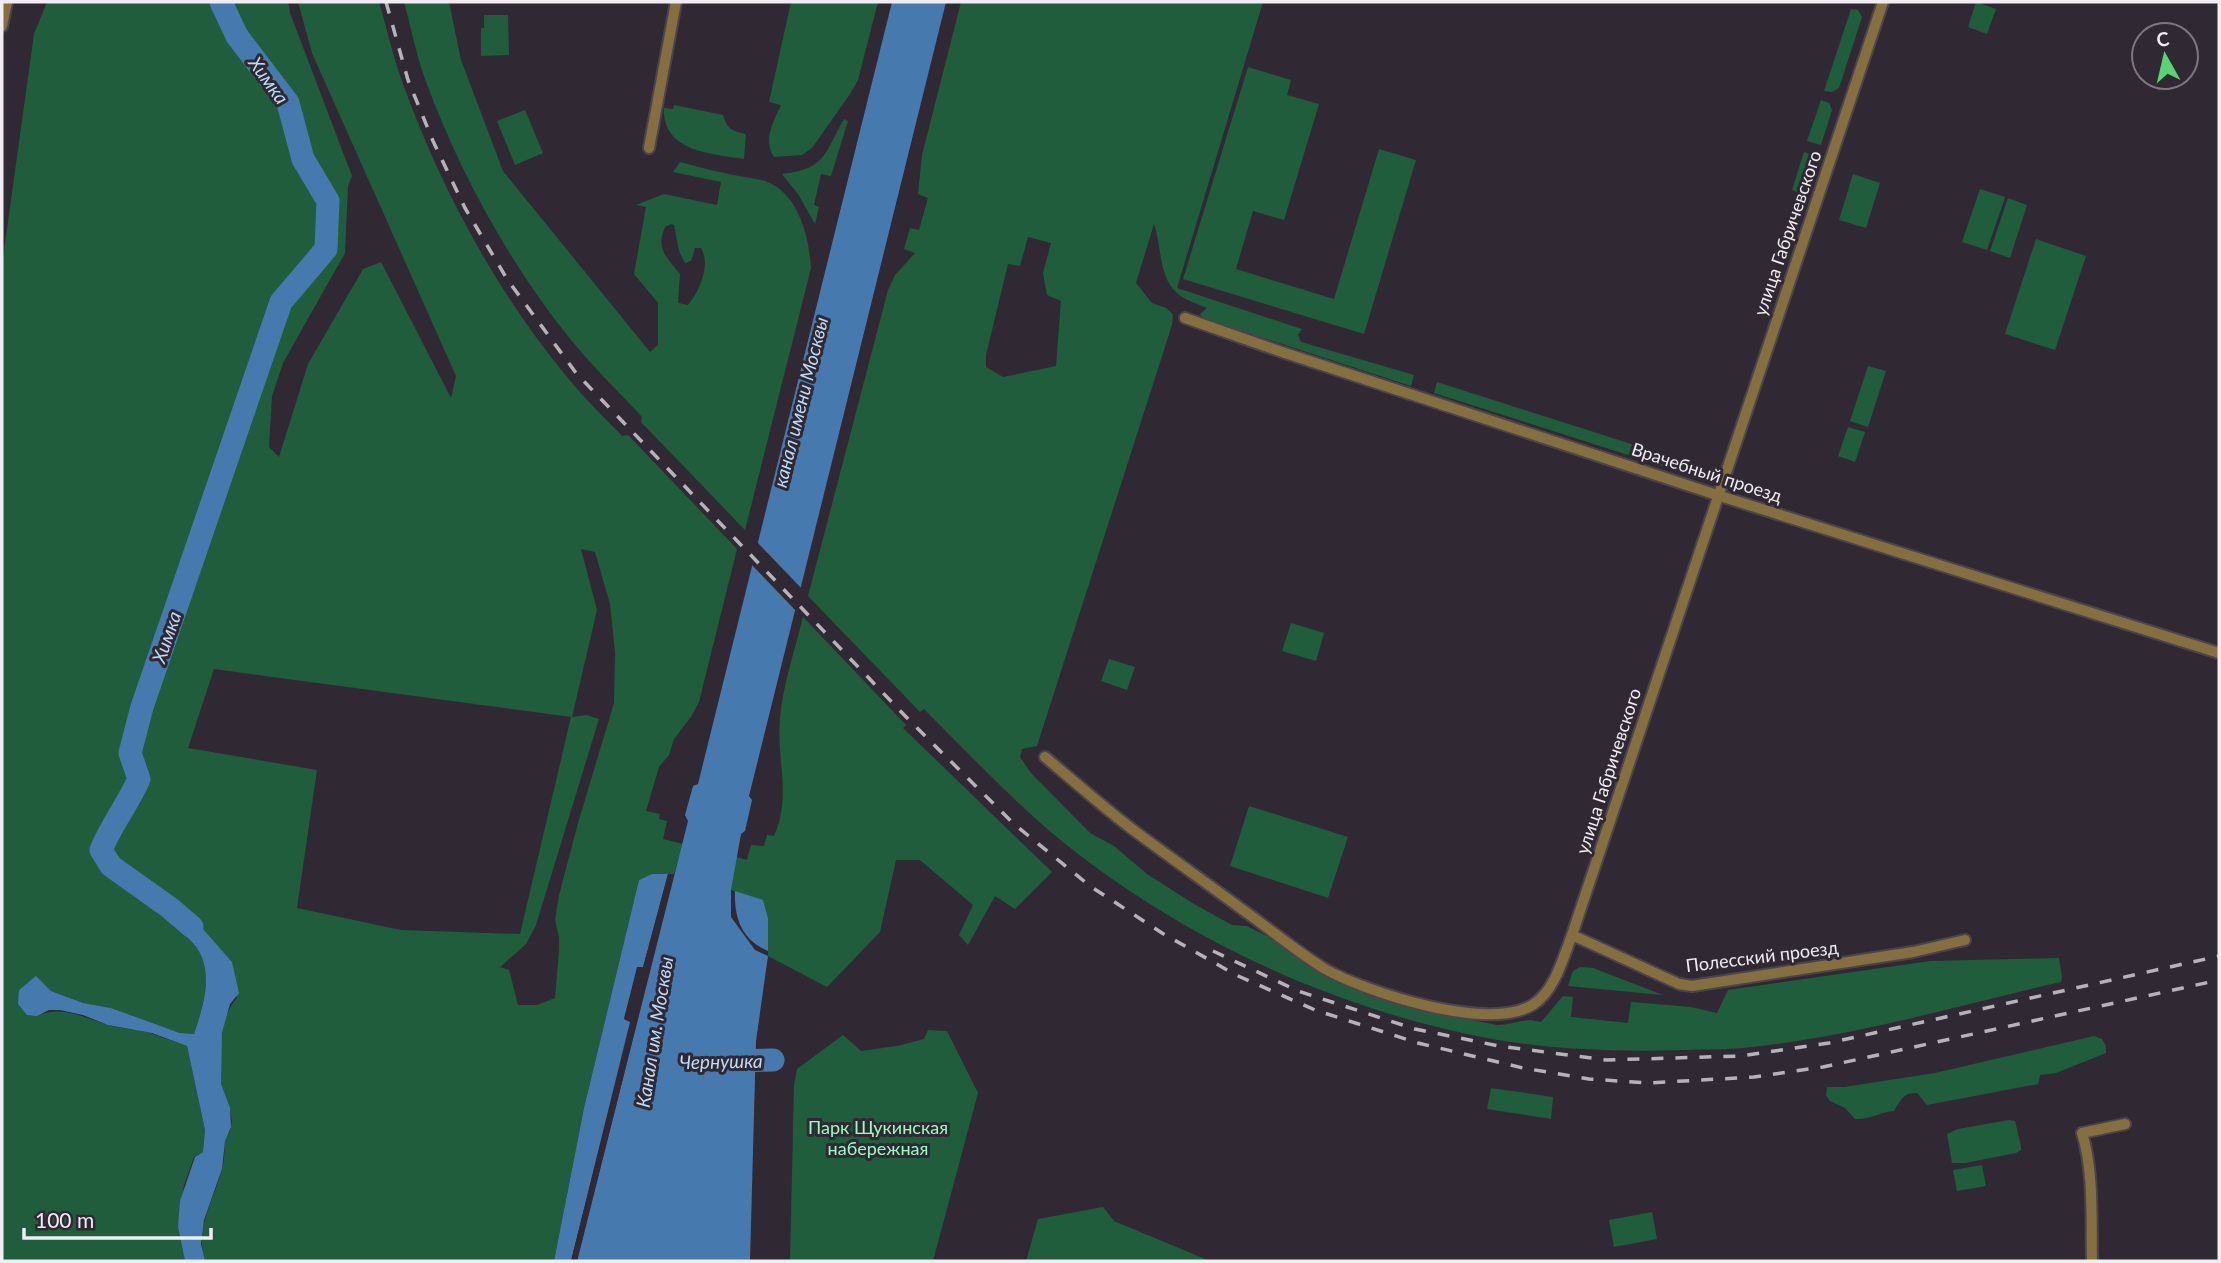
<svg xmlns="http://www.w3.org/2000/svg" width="2221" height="1263" viewBox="0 0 2221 1263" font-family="Lato,sans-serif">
  <rect width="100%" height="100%" fill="#302933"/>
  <g fill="#205d3c" fill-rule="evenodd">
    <path d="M47,2H288L290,13L352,176L348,186L345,253L283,363L272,396L269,447L279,457L308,364L363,269L381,262L451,398L456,376L312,53L298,2H379C387,29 393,57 403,84C441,189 496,291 567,377C584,398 604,417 622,436L628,435L737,549L699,702L691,717L674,739L669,755L659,767L646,811L660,814L659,819L667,821L663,839L683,844L674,874H652L639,880L584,1108L554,1261H205C194,1227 215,1200 222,1168C225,1159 224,1150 225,1142C226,1136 230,1132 231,1127C234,1111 224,1100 221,1085C217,1063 220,1015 237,998L232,962L195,922L172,925C179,931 187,937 193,943C216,969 203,1006 194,1034L180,1033L111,1008L83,1003L51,991L36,977L19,990L37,1016C64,1004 85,1019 112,1026C124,1029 137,1029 150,1033C162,1037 175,1042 187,1046L205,1130L203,1152L194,1157L184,1185L178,1227L185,1261H2V265L34,34ZM581,549L595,552L610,604L615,652L614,703L578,823L559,895L555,920L559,937V950L555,998L537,1005H518L509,970L500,967L526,944L536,925L599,719L586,715L572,717L597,610ZM214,669L571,717L520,934L401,930L297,908L317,770L188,748Z"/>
    <path d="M404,2H449L461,60L503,171L650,352L658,345V303L634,274L646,207L636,205L664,194L717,205L721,182L673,172L680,162C698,167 715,171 733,175C743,177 755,178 765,181C799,193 809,237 811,268L745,530L641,422L642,417C621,394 597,371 577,347C513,271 459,172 425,79C416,54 411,27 404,2ZM671,224L674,225L679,251L685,263L691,261L695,248H701C711,264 700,291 688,305L678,303L680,274C668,258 655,250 665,227Z"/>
    <path d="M791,2H878L858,80L850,94L812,148L802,155L774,157C763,140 773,122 781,105L769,102Z"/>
    <path d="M961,2H1263L1177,288L1302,329L1298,335L1301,342L1414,375L1411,386L1202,318L1200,314L1207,308C1198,304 1184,300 1177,293C1158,276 1162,246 1154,224L1136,283L1152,303L1166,308L1173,314L1172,325L1037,746L1022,749L1020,757L1031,773L1090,833L1114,846L1147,874L1194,904L1232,925L1247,926L1388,999L1415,1009L1497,1025C1515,1025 1522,1017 1541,1022L1563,996L1573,997L1571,1017L1628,1023L1631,1002L1691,1007L1717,1013L1728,990L1930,961L2059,958L2062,977L2061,982C1955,1006 1850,1038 1742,1048C1724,1050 1705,1049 1686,1050C1622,1052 1556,1050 1492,1039C1337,1010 1187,941 1064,843C1014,802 969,754 924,709L920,712L808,596L888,290L895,275L915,253L904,249L910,228L919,230L928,198L918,194L922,155ZM1028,237L1051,243L1043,273L1047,295L1061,301L1056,366L1003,377L986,367V355L1008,264L1020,266Z"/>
    <path d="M1976,2L1996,9L1987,34L1968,27Z"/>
    <path d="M1851,9L1858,10L1862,17L1839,88L1832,92L1824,91Z"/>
    <path d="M484,15H508L509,55L481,56V28H484Z"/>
    <path d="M1248,67L1291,80L1287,95L1319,104L1284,220L1253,211L1236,269L1334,299L1379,149L1416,160L1364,334L1183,279Z"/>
    <path d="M1821,100L1829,103L1832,110L1821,145L1807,141Z"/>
    <path d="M674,105L723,115C727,129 732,131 746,134L744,159C713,154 662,152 664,108L673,109Z"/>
    <path d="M525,110L543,153L515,165L497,121Z"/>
    <path d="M844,119L848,121L831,176L821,174L814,205L819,207L815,224L798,194L782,174C826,169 824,154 844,119Z"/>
    <path d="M1804,152L1816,156L1805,194L1792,190Z"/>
    <path d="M1853,174L1880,183L1866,228L1839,220Z"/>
    <path d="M1980,189L2005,197L1987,250L1962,242Z"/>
    <path d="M2008,198L2027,205L2010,258L1990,251Z"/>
    <path d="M2036,239L2086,256L2055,350L2005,334Z"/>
    <path d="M1868,366L1886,371L1868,427L1850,421Z"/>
    <path d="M1437,382L1697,465L1694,476L1434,393Z"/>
    <path d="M1848,427L1865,432L1855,462L1838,456Z"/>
    <path d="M803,617L906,725L903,728L1052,872L1015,909L995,896L968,945L959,935L973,905L920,860H896L880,932L827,987L768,956V918L763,901L731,890L736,857L747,860L751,845L764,846L767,835L774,836C792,797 776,759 780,718C783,684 795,650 803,617Z"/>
    <path d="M1291,623L1324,633L1316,661L1282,651Z"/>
    <path d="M1109,659L1135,667L1127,690L1101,681Z"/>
    <path d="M1249,806L1348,837L1328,898L1230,866Z"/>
    <path d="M1580,967L1593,968L1663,995L1568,986L1573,971Z"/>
    <path d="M928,1030L947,1031L978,1093L933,1261H790L794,1085L797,1069L843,1035L861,1051L897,1046L924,1039Z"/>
    <path d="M2094,1036L2102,1039L2106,1046V1053L2056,1073L2040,1075L2038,1084L1927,1105L1917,1093C1904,1092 1900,1100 1894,1111C1880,1112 1869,1120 1855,1119L1845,1108L1830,1101L1826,1095L1827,1087H1844L1935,1073Z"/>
    <path d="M1491,1088L1553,1097L1551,1119L1487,1109Z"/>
    <path d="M2009,1120L2015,1121L2021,1146V1150L2016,1153L1965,1163H1952L1947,1134L1958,1129Z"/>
    <path d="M1982,1165L1986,1186L1957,1191L1953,1170Z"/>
    <path d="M1103,1207L1114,1221L1210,1261H1026L1038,1219Z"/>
    <path d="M1652,1212L1657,1239L1614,1247L1609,1220Z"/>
  </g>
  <g fill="#467aaf">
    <path d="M892,2H946L749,796L752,800L745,831L741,834L731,890V917L755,950L768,956L756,1041L750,1261H577L685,833L688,821L685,815L693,786L698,784Z"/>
    <path d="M652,874H668L643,968L638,967L624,1019L631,1022L571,1261H554L584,1108L639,880Z"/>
    <path d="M735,891L763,900L768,918V951C742,940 734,919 735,891Z"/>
    <path d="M170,908L202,928L232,962L239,993L230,1004L222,1033L221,1084L230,1108L231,1127L225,1141L222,1169L204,1220L201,1244L205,1261H185L178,1227L180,1201L195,1157L203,1152L205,1130L187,1046L152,1033L108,1025L83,1015L60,1010H49L37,1016L27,1015L18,1004L19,990L36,976L51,991L83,1003L111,1008L180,1033L194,1034C203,1007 216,969 193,943C184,933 173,928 167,915Z"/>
  </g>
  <g fill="#302933">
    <path d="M755,540L804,591L798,613L749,562Z"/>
    <path d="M668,874H674L577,1261H571L630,1022L624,1019L637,967H643Z"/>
  </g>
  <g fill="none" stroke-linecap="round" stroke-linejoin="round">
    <g stroke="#467aaf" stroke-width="23">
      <path d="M192,927L170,908L111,866L101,850C111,825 128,804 139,779L130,753L142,707L281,302L326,249L328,201L303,159L288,103L237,36L221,2"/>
      <path d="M724,1061L773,1060"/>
    </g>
    <g stroke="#4b444e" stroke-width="14">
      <g id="minor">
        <path d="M2,26L7,2"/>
        <path d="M649,148L676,2"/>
        <path d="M1185,318L1282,352L1717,495L2219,653"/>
        <path d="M1045,757C1075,782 1104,808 1136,832C1171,858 1208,884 1243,910C1270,929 1297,952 1325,969C1368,993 1491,1033 1534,1004C1555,990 1563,958 1572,935L1883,2"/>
        <path d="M1572,935L1679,984L1692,986L1913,952L1965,940"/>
        <path d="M2092,1261C2091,1221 2094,1171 2082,1133L2125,1124"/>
      </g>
    </g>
    <use href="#minor" stroke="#856f3f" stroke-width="10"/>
    <g stroke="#b7b2b9" stroke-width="3.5" stroke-dasharray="12 12" stroke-linecap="butt">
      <path d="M386,2L408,80L433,141L465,208L507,279L576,373L910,721L1014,824L1090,886L1162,933L1236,975L1315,1010L1418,1043L1523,1068L1589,1079L1648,1083L1754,1077L1823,1067L2219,980"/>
      <path d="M1213,951L1298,991L1415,1029L1499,1046L1606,1060L1740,1056L1829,1043L2219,956"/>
    </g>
  </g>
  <g text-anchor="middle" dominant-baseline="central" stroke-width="6" stroke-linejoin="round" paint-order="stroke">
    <g font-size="18" fill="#f0ecf2" stroke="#302933">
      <text transform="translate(1787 233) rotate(-71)">улица Габричевского</text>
      <text transform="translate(1707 472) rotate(18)">Врачебный проезд</text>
      <text transform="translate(1608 771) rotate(-72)">улица Габричевского</text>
      <text transform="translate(1762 956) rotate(-7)">Полесский проезд</text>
    </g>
    <g font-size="18" fill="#96fdc0" stroke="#302933">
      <text x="878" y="1127">Парк Щукинская<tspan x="878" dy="21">набережная</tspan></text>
    </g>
    <g font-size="19" font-style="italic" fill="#bedbf9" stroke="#302933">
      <text transform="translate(269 80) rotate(54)">Химка</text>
      <text transform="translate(800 402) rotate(-76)">канал имени Москвы</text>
      <text transform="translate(166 637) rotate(-71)">Химка</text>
      <text transform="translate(654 1032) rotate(-81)">Канал им. Москвы</text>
      <text transform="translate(721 1061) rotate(-1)">Чернушка</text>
    </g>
  </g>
  <rect width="2221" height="1263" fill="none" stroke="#f0ecf2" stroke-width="7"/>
  <g transform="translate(2165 56) rotate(352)"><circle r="33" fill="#302933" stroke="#7d777f" stroke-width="2"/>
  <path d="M0-5L12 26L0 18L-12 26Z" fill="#58d570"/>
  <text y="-10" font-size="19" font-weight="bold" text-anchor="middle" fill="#f0ecf2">С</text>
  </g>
  <path d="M24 1228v10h187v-10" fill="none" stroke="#f0ecf2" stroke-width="3.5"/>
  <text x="35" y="1228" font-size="21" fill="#f0ecf2" stroke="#302933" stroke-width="5" paint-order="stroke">100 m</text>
</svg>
